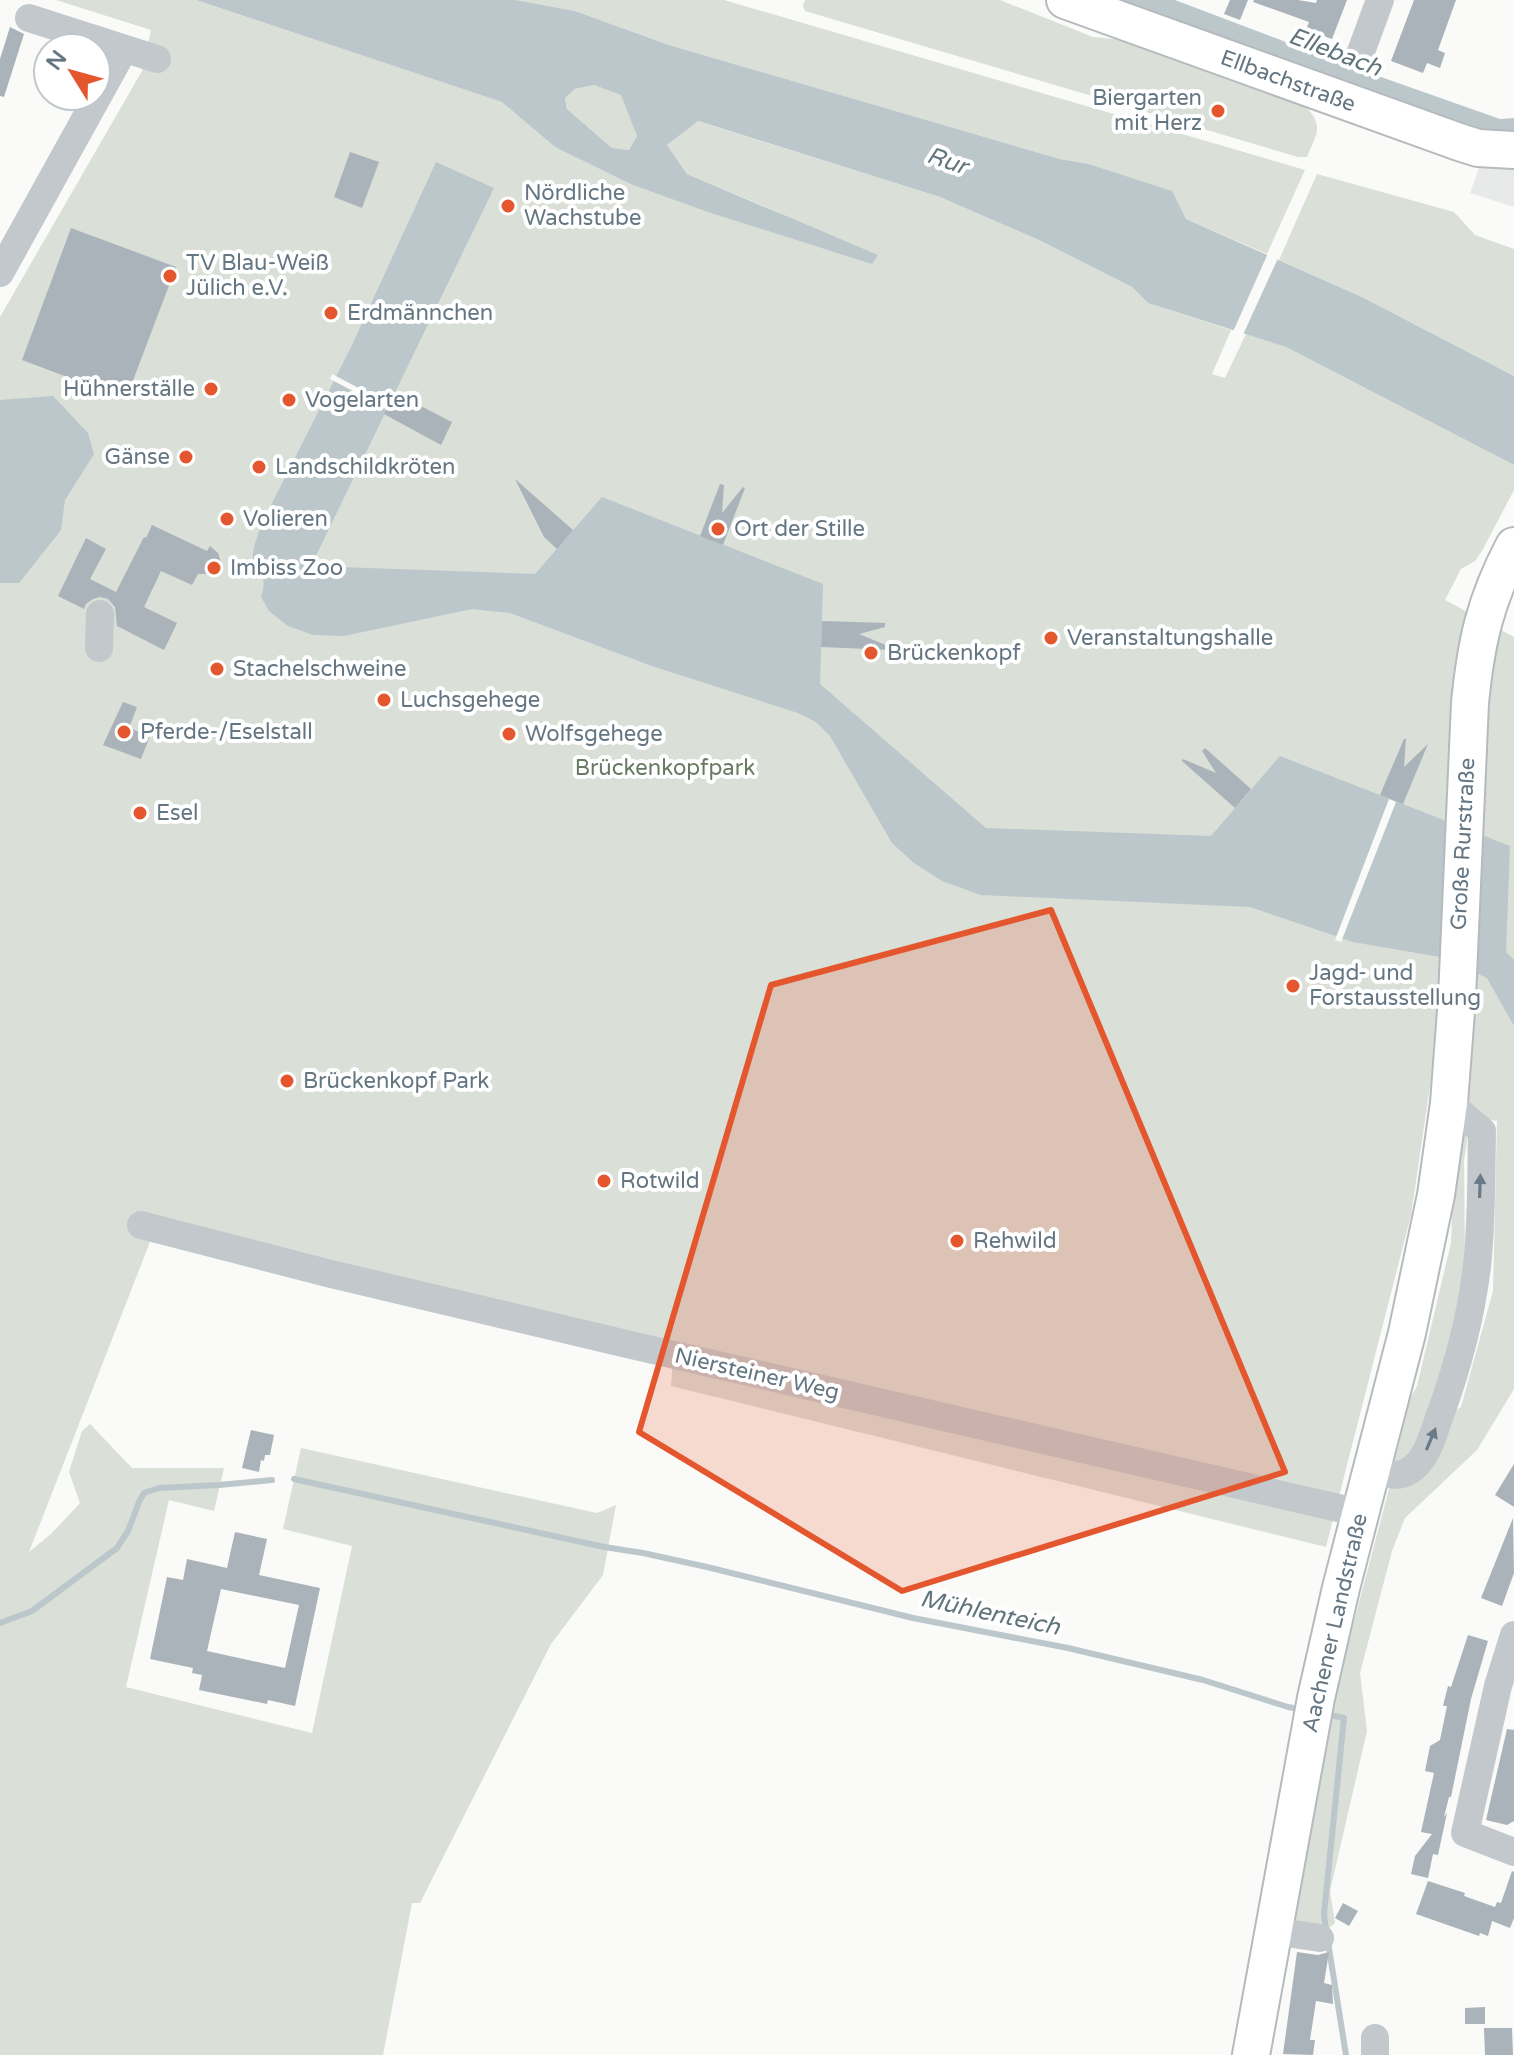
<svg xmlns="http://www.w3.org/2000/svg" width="1514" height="2055" viewBox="0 0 1514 2055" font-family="'Varela Round',sans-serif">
  <rect width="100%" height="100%" fill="#fafaf8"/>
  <path fill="#e8e9e9" d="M1480,165H1514V207L1470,193Z"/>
  <g fill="#dadfd7">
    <path d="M56,0H196L503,102L555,147L589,163L874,260L773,210L687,174L667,145L697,121L940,197L1041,241L1132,287L1148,303L1231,330L1212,374L1225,378L1246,334L1286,347L1514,465V490L1482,551L1475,561L1461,569L1445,600L1514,637V1021L1511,1020L1514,1026V1389L1477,1450L1405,1518L1392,1551L1360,1673L1367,1731L1330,1891L1335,1923L1323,1933L1295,1921L1333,1701L1389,1489L1409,1478L1445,1418L1461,1407L1493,1291L1497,1121L1482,1118L1467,1105L1477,997L1440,973L1431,1079L1411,1215L1326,1547L671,1386L674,1349L157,1224L29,1552L52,1533L80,1503L69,1472L82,1431L90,1424L132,1468H224L214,1511L169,1500L126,1687L312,1733L352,1546L283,1529L301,1448L597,1513L616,1505L603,1575L551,1644L420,1903H412L383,2055H0V317L142,71L151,30Z"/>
    <path d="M516,0H724L1305,170L1267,254L1186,219L1171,191L1089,164L1060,159L669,45L575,11Z"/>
    <path d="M805,0H1000L1093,37L1136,41L1303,103C1324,126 1318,131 1307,157H1298L805,11L803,6Z"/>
    <path d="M594,85L622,95L637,136L629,150L612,148L567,109L565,98L575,89Z"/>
    <path d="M1317,174L1454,212L1475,235L1514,249V376L1362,297L1279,260Z"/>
    <path d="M1463,1123L1469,1128L1464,1160L1465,1265L1457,1317L1416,1459L1394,1464L1410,1399L1417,1386L1451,1243L1453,1192Z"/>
  </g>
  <g fill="#bbc7cb" fill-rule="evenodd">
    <path d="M196,0H516L575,11L669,45L1060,159L1089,164L1172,191L1186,219L1362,297L1514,376V465L1286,347L1148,303L1132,287L1041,241L940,197L698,121L667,145L687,174L878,255L872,264L708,212L633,185L555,147L502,102ZM594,85L621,95L637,136L629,150L612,148L567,109L565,98L575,89Z"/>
    <path d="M1119,0H1175L1347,65L1500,119L1514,118V131H1484L1361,87L1340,81Z"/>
    <path d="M436,162L494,188L311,566L535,574L602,497L823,584L820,684L986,828L1211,836L1280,756L1510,846L1506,952L1514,960V1026L1487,978L1440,957L1353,942L1250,907L981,895L942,881L914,863L892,843L830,736L816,722L798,713L652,666L510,613L472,609L344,636L313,635L288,626L269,611L261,597C270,571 254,576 253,560C252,547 259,533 263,521L352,345Z"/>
    <path d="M53,396L88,433L94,454L65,500L61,530L19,583H0V400Z"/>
  </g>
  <g fill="#fafaf8">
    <path d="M1269,251L1279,256L1242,337L1232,334Z"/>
    <path d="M332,374L389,404L387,409L330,379Z"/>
    <path d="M1389,799L1396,802L1341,942L1335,940Z"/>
  </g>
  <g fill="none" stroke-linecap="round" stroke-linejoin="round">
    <g stroke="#bbc7cb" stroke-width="6">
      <path d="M294,1479L604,1547L643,1553L707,1567L913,1618L1068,1648L1203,1680L1288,1707L1304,1710"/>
      <path d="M0,1623L32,1611L117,1548L128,1531L139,1502L144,1493L159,1488L219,1485L272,1480"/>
      <path d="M1326,1931L1324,1914L1344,1718L1326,1714"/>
      <path d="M1328,1942L1346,2055"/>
    </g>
  </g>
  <g fill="#aab3b9" fill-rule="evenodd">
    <path d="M1230,0H1248L1240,20L1224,14Z"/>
    <path d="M1254,0H1298L1316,3L1317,0H1347L1332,39L1306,30L1309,22L1253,2Z"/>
    <path d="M1414,0H1456L1438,50L1445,53L1440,68L1427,63L1423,73L1391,61Z"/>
    <path d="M10,27L24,34L4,97L0,96V59Z"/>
    <path d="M350,152L379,162L362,208L334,197Z"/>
    <path d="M71,228L176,267L126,399L22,360Z"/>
    <path d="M395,393L452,422L441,445L384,414Z"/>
    <path d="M515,479L573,530L557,549L544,537Z"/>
    <path d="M720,484L724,485L722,513L743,487L745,488L723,545L700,536Z"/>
    <path d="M152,525L207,551L210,546L218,553L221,562L219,568L212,574H198L192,585L161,571L144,607L177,623L164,650L117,626L115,607L108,599L100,597L93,599L86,604L84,609L58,596L86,538L106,549L90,579L116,592L144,537L146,538Z"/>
    <path d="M822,621L885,623V627L859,634L893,648L892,650L821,647Z"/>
    <path d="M123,702L137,707L129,728L150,736L141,759L103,745Z"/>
    <path d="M1404,739H1406L1404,767L1428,744L1403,804L1380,795Z"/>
    <path d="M1205,748L1251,789L1235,808L1182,761L1183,759L1216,773L1202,751Z"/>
    <path d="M251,1430L274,1435L270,1455H265L264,1461L261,1460L259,1472L242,1468Z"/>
    <path d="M1514,1464V1507L1495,1495Z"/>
    <path d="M1513,1518L1514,1573L1502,1606L1481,1598Z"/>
    <path d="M235,1532L267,1539L259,1575L320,1588L295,1706L268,1700L267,1704L199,1690L202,1675L192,1673L193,1668L150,1659L167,1577L183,1580L187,1559L227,1568ZM221,1589L299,1605L285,1668L207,1651Z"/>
    <path d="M1468,1635L1488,1641L1471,1699L1451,1797H1449L1444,1817L1447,1813L1438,1855L1433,1854L1428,1878L1411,1874L1415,1856L1432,1834L1421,1832L1434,1773L1425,1771L1430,1746L1440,1740L1447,1706H1443L1448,1686L1451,1687Z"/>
    <path d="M1507,1729L1514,1730V1821L1507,1825L1486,1820Z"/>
    <path d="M1512,1871L1514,1872V1918L1510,1928L1492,1921L1488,1936L1480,1933L1479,1936L1416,1914L1428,1881L1465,1893L1464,1896L1495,1907L1497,1902L1501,1903Z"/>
    <path d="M1343,1903L1358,1911L1349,1926L1335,1918Z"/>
    <path d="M1297,1952L1318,1955L1329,1952L1324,1983L1332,1985L1333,2004L1316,2001L1310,2040H1315L1313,2055L1283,2054Z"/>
    <path d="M1485,2007V2024H1465V2008Z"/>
    <path d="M1484,2028H1512L1513,2055H1485Z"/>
  </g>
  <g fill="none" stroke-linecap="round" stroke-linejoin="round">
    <g stroke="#b5babe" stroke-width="40">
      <g id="major">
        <path d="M1065,0L1459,142L1478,148L1514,150"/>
        <path d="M1251,2055L1316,1698L1341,1588L1407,1333L1436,1195L1449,1103L1457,998L1470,703C1476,642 1485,601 1514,546"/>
      </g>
    </g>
    <g stroke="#c3c8cc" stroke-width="28">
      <path d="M29,18L157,59"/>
      <path d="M1358,60L1380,0"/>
      <path d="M0,273L124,49"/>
      <path d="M99,648L100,614"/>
      <path d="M141,1225L331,1274L631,1345L1360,1513"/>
      <path d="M1372,1470C1383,1473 1396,1478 1407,1472C1427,1462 1433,1434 1440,1415C1458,1366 1471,1317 1477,1266C1482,1222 1481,1176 1482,1131L1449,1103"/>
      <path d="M1514,1635L1498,1686L1465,1833L1514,1852"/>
      <path d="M1273,1931L1320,1938"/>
      <path d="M1375,2055V2038"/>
    </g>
    <use href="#major" stroke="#fff" stroke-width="36"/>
  </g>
  <defs><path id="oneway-solid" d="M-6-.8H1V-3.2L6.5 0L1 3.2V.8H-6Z" transform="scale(2)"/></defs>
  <g fill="#6a7a87">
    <use href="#oneway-solid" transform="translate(1480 1186) rotate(-88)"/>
    <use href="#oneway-solid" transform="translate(1431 1439) rotate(-67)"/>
  </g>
  <path fill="#e4572e" fill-opacity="0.2" stroke="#e4572e" stroke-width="6" stroke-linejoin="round" d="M1051,910L1285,1472L902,1591L639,1432L771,985Z"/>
  <g fill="#e4572e" stroke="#fff" stroke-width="3">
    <circle cx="1218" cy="111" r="8"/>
    <circle cx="508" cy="206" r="8"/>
    <circle cx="170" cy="276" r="8"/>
    <circle cx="331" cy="313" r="8"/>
    <circle cx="211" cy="389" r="8"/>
    <circle cx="289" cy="400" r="8"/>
    <circle cx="186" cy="457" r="8"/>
    <circle cx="259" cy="467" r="8"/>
    <circle cx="227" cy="519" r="8"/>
    <circle cx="718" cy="529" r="8"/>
    <circle cx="214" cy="568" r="8"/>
    <circle cx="1051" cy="638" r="8"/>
    <circle cx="871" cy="653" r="8"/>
    <circle cx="217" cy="669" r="8"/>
    <circle cx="384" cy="700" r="8"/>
    <circle cx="124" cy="732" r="8"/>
    <circle cx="509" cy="734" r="8"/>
    <circle cx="140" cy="813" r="8"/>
    <circle cx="1293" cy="986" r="8"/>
    <circle cx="287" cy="1081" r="8"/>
    <circle cx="604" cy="1181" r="8"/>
    <circle cx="957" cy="1241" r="8"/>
  </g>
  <g text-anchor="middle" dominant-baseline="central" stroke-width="8" stroke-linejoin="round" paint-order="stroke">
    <g font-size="22" fill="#657683" stroke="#fff">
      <text transform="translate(1288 81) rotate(20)">Ellbachstraße</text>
      <text transform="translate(1463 844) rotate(-87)">Große Rurstraße</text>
      <text transform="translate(757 1374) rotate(13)">Niersteiner Weg</text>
      <text transform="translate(1335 1623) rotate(-77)">Aachener Landstraße</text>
    </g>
    <g font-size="22" fill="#657683" stroke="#fff" text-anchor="start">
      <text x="1202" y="98" text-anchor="end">Biergarten<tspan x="1202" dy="25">mit Herz</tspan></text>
      <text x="524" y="193">Nördliche<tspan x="524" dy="25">Wachstube</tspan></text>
      <text x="186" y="263">TV Blau-Weiß<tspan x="186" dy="25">Jülich e.V.</tspan></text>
      <text x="347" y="313">Erdmännchen</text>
      <text x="195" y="389" text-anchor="end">Hühnerställe</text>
      <text x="305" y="400">Vogelarten</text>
      <text x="170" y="457" text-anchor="end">Gänse</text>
      <text x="275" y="467">Landschildkröten</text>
      <text x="243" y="519">Volieren</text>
      <text x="734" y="529">Ort der Stille</text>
      <text x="230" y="568">Imbiss Zoo</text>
      <text x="1067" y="638">Veranstaltungshalle</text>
      <text x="887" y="653">Brückenkopf</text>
      <text x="233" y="669">Stachelschweine</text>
      <text x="400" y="700">Luchsgehege</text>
      <text x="140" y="732">Pferde-/Eselstall</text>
      <text x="525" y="734">Wolfsgehege</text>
      <text x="156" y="813">Esel</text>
      <text x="1309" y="973">Jagd- und<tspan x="1309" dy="25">Forstausstellung</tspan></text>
      <text x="303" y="1081">Brückenkopf Park</text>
      <text x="620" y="1181">Rotwild</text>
      <text x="973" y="1241">Rehwild</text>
    </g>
    <g font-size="22" fill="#687a64" stroke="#fff">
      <text x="665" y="768">Brückenkopfpark</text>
    </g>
    <g font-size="24" font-style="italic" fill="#60757c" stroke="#fff">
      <text transform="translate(1335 52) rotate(21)">Ellebach</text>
      <text transform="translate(947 161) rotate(19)">Rur</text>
      <text transform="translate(990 1613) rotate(12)">Mühlenteich</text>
    </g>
  </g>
  <g transform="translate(72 72) rotate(307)"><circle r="38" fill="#ffffff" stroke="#c1c8cd" stroke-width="2"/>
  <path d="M0-6L14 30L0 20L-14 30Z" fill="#e4572e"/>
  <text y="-12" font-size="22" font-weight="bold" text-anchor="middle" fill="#657683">N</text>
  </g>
</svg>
